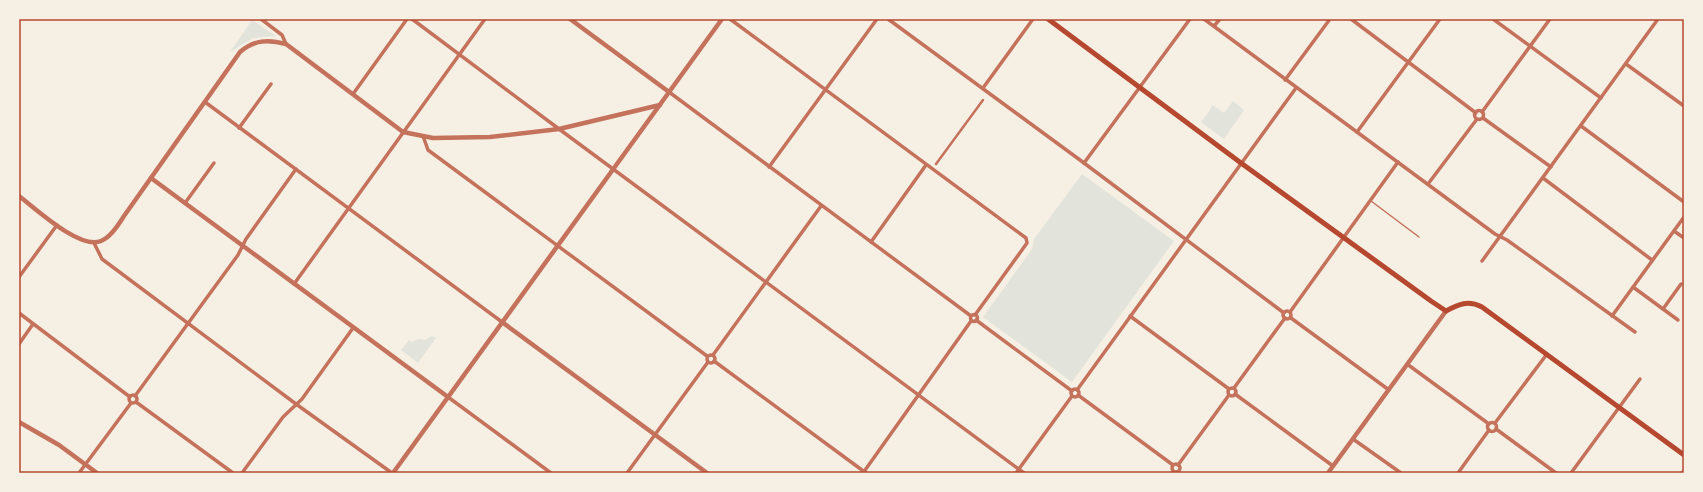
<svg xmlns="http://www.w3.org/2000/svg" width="1703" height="492" viewBox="0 0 1703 492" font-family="'Noto Sans',sans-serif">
  <rect width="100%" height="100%" fill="#f6efe4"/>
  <g fill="#e2e4dc">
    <path d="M252,20L276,36L253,38L230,52Z"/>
    <path d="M1233,101L1244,110L1224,139L1201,122L1210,110L1212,105L1224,113Z"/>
    <path d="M1082,174L1174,241L1072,382L983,317L1032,249L1034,239Z"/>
    <path d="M432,336L436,338L418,363L401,350L409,340L411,342L419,339L425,340Z"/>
  </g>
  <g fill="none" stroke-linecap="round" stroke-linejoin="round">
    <path stroke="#c5725c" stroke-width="1.5" d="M1371,201L1419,237"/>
    <path stroke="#c5725c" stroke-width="2.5" d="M936,164L983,100"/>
    <g stroke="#c5725c" stroke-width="3.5">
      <path d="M261,19L282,35L286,44"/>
      <path d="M412,19L559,129L1024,473"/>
      <path d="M730,19L1026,238L1027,243L975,315"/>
      <path d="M888,19L1080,160L1284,313"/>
      <path d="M1204,19L1495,234L1507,240L1635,332"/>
      <path d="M1351,19L1476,113"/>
      <path d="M1493,19L1601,98"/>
      <path d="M1214,26L1220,19"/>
      <path d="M1626,64L1684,106"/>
      <path d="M1285,80L1330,19"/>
      <path d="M983,88L1033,19"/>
      <path d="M669,92L971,316"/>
      <path d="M353,94L407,19"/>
      <path d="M205,102L502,322"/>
      <circle cx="1479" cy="115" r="4.5"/>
      <path d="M1482,112L1550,19"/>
      <path d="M1483,118L1551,167"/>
      <path d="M1581,126L1684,202"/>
      <path d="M239,128L271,84"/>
      <path d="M1357,132L1440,19"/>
      <path d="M423,136L428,150L707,356"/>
      <path d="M1084,163L1190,19"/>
      <path d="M769,167L877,19"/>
      <path d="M1543,178L1652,260"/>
      <path d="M1428,184L1477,119"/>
      <path d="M185,203L214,163"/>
      <path d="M1674,231L1684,238"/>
      <path d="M871,242L926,165"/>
      <path d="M94,243L102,259L296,404L392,473"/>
      <path d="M1482,261L1658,19"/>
      <path d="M19,277L57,225"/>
      <path d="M294,284L485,19"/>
      <path d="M1633,287L1678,320"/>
      <path d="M1663,309L1681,284"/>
      <circle cx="1287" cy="315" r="4"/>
      <path d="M1290,312L1398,162"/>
      <path d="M19,313L130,397"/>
      <circle cx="974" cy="318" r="3.5"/>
      <path d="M1130,316L1229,389"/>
      <path d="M1612,316L1684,217"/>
      <path d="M1291,318L1389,390"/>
      <path d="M976,320L1072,391"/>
      <path d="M19,344L33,324"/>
      <circle cx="711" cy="359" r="4"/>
      <path d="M713,355L821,206"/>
      <path d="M714,361L866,473"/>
      <path d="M1407,364L1489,424"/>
      <path d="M1234,388L1285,318"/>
      <circle cx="1232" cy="392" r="4"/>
      <circle cx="1075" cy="393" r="4"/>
      <path d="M1077,390L1296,88"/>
      <path d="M1235,394L1333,466"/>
      <path d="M1078,395L1173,465"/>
      <circle cx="133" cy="399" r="4"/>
      <path d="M135,396L238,255L246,239L296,169"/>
      <path d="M448,397L551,473"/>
      <path d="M136,402L233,473"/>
      <circle cx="1492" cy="427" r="4.5"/>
      <path d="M1495,423L1547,354"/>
      <path d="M1496,429L1556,473"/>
      <path d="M1353,439L1401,473"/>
      <circle cx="1176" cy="468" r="4"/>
      <path d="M1178,465L1229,395"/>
      <path d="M79,473L131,403"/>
      <path d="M242,473L283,417L302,399L353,328"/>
      <path d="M627,473L708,362"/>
      <path d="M863,473L971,321"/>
      <path d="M1016,473L1072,396"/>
      <path d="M1458,473L1489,430"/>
      <path d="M1571,473L1640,379"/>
      <path d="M1682,473L1684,471"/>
    </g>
    <g stroke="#c5725c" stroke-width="4.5">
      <path d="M570,19L669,92"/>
      <path d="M151,178L448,397"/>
      <path d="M19,196C36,209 80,250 101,241C111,237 118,225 124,216L240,52C254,40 268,39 286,44L403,132L433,138L490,137L559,129L660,105"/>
      <path d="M502,322L707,473"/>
      <path d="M19,422L59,445L97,473"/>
      <path d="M393,473L722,19"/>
      <path d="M1328,473L1446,311"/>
    </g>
    <path stroke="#b5482f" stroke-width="5" d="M1048,19L1241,163L1431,301L1446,311C1459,304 1468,300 1482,307L1684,455"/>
  </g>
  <rect width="1703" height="492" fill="none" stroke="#f6efe4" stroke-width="40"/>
  <rect x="20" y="20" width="1663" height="452" fill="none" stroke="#b5482f" stroke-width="1.5"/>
</svg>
